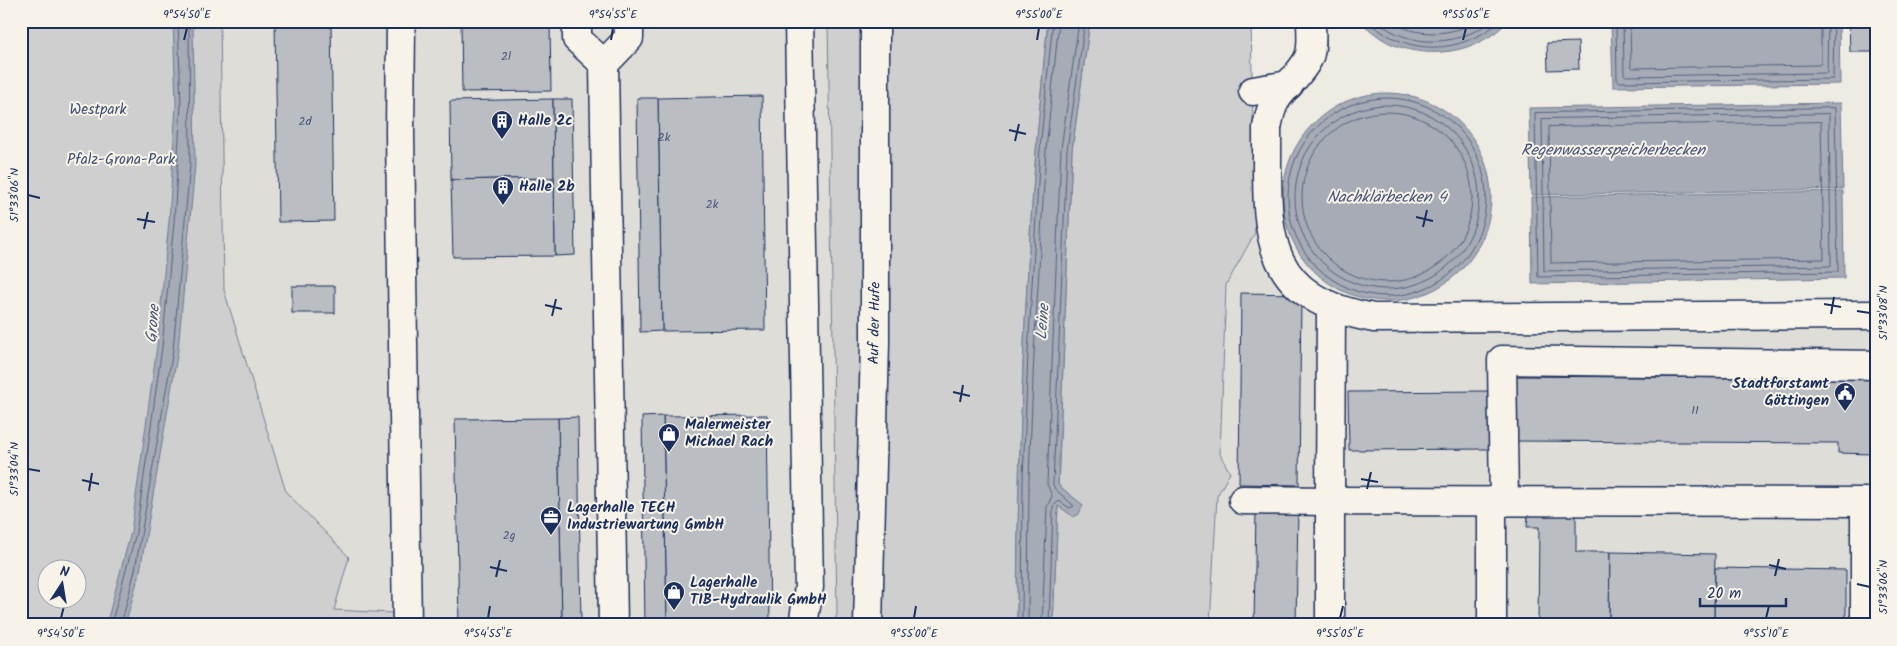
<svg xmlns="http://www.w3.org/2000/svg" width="1897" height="646" viewBox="0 0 1897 646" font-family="Kalam,sans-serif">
  <rect width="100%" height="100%" fill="#eeebe2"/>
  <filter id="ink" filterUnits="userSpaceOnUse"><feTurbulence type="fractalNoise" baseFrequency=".02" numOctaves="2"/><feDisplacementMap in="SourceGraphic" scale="10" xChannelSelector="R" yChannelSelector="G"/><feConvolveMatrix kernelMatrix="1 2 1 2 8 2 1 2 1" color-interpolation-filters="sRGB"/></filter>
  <g filter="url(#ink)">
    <g fill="#deddd8">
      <path d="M220,21H828L837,625H191L221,209Z"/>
      <path d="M1255,233L1273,274L1318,308L1876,328V625H1210L1217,496L1229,473L1220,454L1226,284Z"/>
    </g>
    <g fill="#cfcfcf" stroke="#757f96" fill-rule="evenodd">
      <path d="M21,21H220L224,290L286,492L349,557L334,610L392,613L393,625H21ZM48,568H78V598H48Z"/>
      <path d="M828,21H866L863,431L855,573L856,625H833L837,614Z"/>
      <path d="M884,21H1048C1027,222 1018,423 1017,625H879Z"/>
      <path d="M1090,21H1251L1255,233L1226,285L1220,454L1230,473L1217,496L1210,625H1053L1058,505L1083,506L1058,485L1072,150Z"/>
    </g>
    <g fill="#a6abb5" stroke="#6e7992">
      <path d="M173,21H193L195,165L178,350L140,571L125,625H106L131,532L157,346L169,221L176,104Z"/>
      <path d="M1048,21H1090L1072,150L1058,485L1083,505L1079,514L1074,517L1058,506L1053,625H1017C1018,423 1027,222 1048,21Z"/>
      <path d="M1359,21H1508C1480,52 1432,60 1394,45C1381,40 1370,30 1359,21Z"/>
      <path d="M1611,21H1839L1840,84L1613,87Z"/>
      <circle cx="1387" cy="197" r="104"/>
      <path d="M1841,103L1843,189L1531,195L1529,108Z"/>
      <path d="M1843,191L1844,278L1532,284L1531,197Z"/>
    </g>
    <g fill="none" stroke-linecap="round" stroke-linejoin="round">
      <g stroke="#536181" stroke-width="1">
        <path d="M1367,21C1410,57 1458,55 1501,21"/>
        <path d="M1377,21C1409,49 1458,47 1491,21"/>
        <path d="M1389,21C1419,38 1449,36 1479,21"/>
        <path d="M1616,21L1617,80L1620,82L1833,79L1834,21"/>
        <path d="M1623,21L1624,74L1626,76L1827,73L1828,21"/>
        <path d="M1630,21L1631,66L1633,68L1819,65L1821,63V21"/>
        <circle cx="1387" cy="197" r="99"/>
        <circle cx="1387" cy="197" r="92"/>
        <path d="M1835,108L1838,272L1538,277L1535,113Z"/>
        <circle cx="1387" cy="197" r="85"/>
        <path d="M1829,114L1831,266L1544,271L1542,119Z"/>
        <path d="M1821,122L1824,259L1551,263L1549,127Z"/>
        <path d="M111,625L136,533L162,347L174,222L181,104L178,21"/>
        <path d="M121,625L135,570L173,350L190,165L189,21"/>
        <path d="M1022,625L1023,478L1028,353L1040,149L1053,21"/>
        <path d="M1028,625L1029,478L1034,353L1046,150L1059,21"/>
        <path d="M1042,625L1047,507L1052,496L1047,484L1061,149L1079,21"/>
        <path d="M1049,625L1053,506L1059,501L1070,508L1074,506L1055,489L1053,485L1067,150L1085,21"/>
      </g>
    </g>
    <g fill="#babdc2" stroke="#1b2f5e">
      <path d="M275,21H331L334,221L278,222Z"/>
      <path d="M461,21H550L551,91L462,92Z"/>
      <path d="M1849,21H1876V52H1850Z"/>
      <path d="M1578,42L1579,69L1548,70L1547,43Z"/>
      <path d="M762,96L765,330L662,331L658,98Z"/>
      <path d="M637,98H658L662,331L640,332Z"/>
      <path d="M553,99L554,178L451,180L450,101Z"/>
      <path d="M553,99H572L575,255L555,256Z"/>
      <path d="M554,178L555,256L453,257L451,180Z"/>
      <rect x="292" y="286" width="43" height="27"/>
      <path d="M1241,293L1301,294L1299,485L1239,484Z"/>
      <path d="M1514,376L1876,379V444H1874L1873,454L1838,453V443L1513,441Z"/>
      <path d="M1490,391V449L1349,450L1348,392Z"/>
      <path d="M767,415L770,625H667L663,416Z"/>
      <path d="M663,416L667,625H645L642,417Z"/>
      <path d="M578,417L581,625H562L558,418Z"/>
      <path d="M558,418L562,625H459L455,419Z"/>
      <path d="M1256,509L1298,510L1296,625H1254Z"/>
      <path d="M1528,514L1576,515V552H1610L1609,625H1538L1539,527H1527Z"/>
      <path d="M1610,552L1715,554L1714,625H1609Z"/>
      <path d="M1715,568L1846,570V625H1714Z"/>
    </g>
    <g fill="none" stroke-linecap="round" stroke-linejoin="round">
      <g stroke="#1b2f5e" stroke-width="31">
        <g id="minor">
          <path d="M401,21L400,133L407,625"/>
          <path d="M577,21V39L604,64L613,625"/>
          <path d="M799,21L809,587L803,625"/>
          <path d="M1311,21C1311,33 1313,46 1309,57C1302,73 1287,84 1277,98C1271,106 1269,118 1267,128C1268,225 1255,297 1374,318L1876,315"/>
          <path d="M604,64L629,38V21"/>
          <path d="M1253,91L1289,85"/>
          <path d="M1243,500L1330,501L1331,307"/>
          <path d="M1504,502L1502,360L1876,365"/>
          <path d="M868,625L875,343V21"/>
          <path d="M1330,625V501L1865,502V625"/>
          <path d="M1492,625V501"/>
        </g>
      </g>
      <use href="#minor" stroke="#f7f3e8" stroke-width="28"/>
    </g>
  </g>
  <path fill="none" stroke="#1b2f5e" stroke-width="2" d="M184,40L187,28M611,40L613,28M1037,40L1039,28M1463,40L1466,28M1009,130L1026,134M1015,141L1019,124M28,195L40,198M1416,217L1433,221M137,219L155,222M1423,227L1427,210M144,229L148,212M1824,304L1841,307M545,305L562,309M1857,311L1870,313M1831,314L1834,297M552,316L556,299M953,392L970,396M960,402L963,385M28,469L40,471M1361,479L1378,482M82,480L99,484M1367,489L1371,472M89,491L92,473M1769,565L1786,569M490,567L507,571M1775,576L1779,559M496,577L500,560M1857,584L1870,587M61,618L64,606M488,618L490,606M914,618L916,606M1340,618L1343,606M1766,618L1769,606"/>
  <defs>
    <g id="building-pin" transform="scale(1.125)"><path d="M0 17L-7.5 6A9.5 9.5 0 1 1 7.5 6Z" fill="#1b2f5e" stroke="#f7f3e8"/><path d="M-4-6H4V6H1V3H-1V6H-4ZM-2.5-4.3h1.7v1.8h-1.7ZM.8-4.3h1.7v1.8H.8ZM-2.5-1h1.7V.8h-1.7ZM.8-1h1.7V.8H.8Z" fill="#fff"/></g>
    <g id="civic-pin" transform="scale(1.125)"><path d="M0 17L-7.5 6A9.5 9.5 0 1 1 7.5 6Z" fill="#1b2f5e" stroke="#f7f3e8"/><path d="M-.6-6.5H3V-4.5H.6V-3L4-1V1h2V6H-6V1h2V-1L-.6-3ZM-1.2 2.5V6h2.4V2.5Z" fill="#fff"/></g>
    <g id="shop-pin" transform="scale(1.125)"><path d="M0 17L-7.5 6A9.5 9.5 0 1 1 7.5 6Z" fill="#1b2f5e" stroke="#f7f3e8"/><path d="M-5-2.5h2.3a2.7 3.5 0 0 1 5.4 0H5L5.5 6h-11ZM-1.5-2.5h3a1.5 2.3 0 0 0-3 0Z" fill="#fff"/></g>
    <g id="office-pin" transform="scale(1.125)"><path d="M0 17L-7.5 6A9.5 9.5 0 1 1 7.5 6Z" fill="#1b2f5e" stroke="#f7f3e8"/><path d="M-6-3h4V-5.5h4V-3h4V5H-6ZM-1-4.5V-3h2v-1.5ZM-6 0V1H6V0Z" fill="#fff"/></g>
  </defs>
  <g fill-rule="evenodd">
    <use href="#building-pin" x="502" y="121"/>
    <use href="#building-pin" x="503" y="187"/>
    <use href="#civic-pin" x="1845" y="393"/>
    <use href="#shop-pin" x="669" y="434"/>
    <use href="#office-pin" x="551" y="517"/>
    <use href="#shop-pin" x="674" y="592"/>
  </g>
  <g text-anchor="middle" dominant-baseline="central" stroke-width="4" stroke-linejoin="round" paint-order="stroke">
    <g font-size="12" fill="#435277">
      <text x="506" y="56">2l</text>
      <text x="305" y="121">2d</text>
      <text x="664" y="137">2k</text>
      <text x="712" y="204">2k</text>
      <text x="1695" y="410">11</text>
      <text x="509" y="535">2g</text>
    </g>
    <g font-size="15" fill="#3f4f75" stroke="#f7f3e8">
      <text x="98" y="110">Westpark</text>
      <text x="121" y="160">Pfalz-Grona-Park</text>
    </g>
    <g font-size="15" font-weight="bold" fill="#1b2f5e" stroke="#f7f3e8" text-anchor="start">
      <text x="518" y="121">Halle 2c</text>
      <text x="519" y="187">Halle 2b</text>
      <text x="1829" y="384" text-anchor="end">Stadtforstamt<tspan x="1829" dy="17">Göttingen</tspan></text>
      <text x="685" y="425">Malermeister<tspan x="685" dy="17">Michael Rach</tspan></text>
      <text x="567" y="508">Lagerhalle TECH<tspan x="567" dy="17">Industriewartung GmbH</tspan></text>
      <text x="690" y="583">Lagerhalle<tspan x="690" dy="17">TIB-Hydraulik GmbH</tspan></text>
    </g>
    <g font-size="15" fill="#1b2f5e" stroke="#f7f3e8">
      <text transform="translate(875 323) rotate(-89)">Auf der Hufe</text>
    </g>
    <g font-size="16" font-style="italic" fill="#455478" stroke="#f7f3e8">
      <text x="1613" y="150">Regenwasserspeicherbecken</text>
      <text x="1387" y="197">Nachklärbecken 4</text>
      <text transform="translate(1043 322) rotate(-86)">Leine</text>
      <text transform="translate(153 324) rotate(-85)">Grone</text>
    </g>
  </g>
  <rect width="1897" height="646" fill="none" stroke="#f7f3e8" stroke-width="55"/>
  <g transform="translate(62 584) rotate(12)"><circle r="24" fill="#f7f3e8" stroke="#9fa5b1"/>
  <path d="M0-4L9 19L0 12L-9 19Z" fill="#1b2f5e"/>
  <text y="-8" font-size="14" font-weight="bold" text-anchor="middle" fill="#1b2f5e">N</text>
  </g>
  <path d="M1700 598v8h86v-8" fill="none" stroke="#1b2f5e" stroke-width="2.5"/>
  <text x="1707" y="598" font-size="15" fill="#1b2f5e" stroke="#f7f3e8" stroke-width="4" paint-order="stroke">20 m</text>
  <rect x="28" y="28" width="1842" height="590" fill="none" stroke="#1b2f5e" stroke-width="2"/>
  <g font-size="12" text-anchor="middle" fill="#1b2f5e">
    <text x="187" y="18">9°54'50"E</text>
    <text x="613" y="18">9°54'55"E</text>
    <text x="1039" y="18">9°55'00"E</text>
    <text x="1466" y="18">9°55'05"E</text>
    <text transform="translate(14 195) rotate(-90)" y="4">51°33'06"N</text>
    <text transform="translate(1883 313) rotate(-90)" y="4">51°33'08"N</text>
    <text transform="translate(14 469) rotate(-90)" y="4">51°33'04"N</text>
    <text transform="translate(1883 587) rotate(-90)" y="4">51°33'06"N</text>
    <text x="61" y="637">9°54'50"E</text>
    <text x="488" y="637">9°54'55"E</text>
    <text x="914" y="637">9°55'00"E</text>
    <text x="1340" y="637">9°55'05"E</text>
    <text x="1766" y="637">9°55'10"E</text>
  </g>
</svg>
